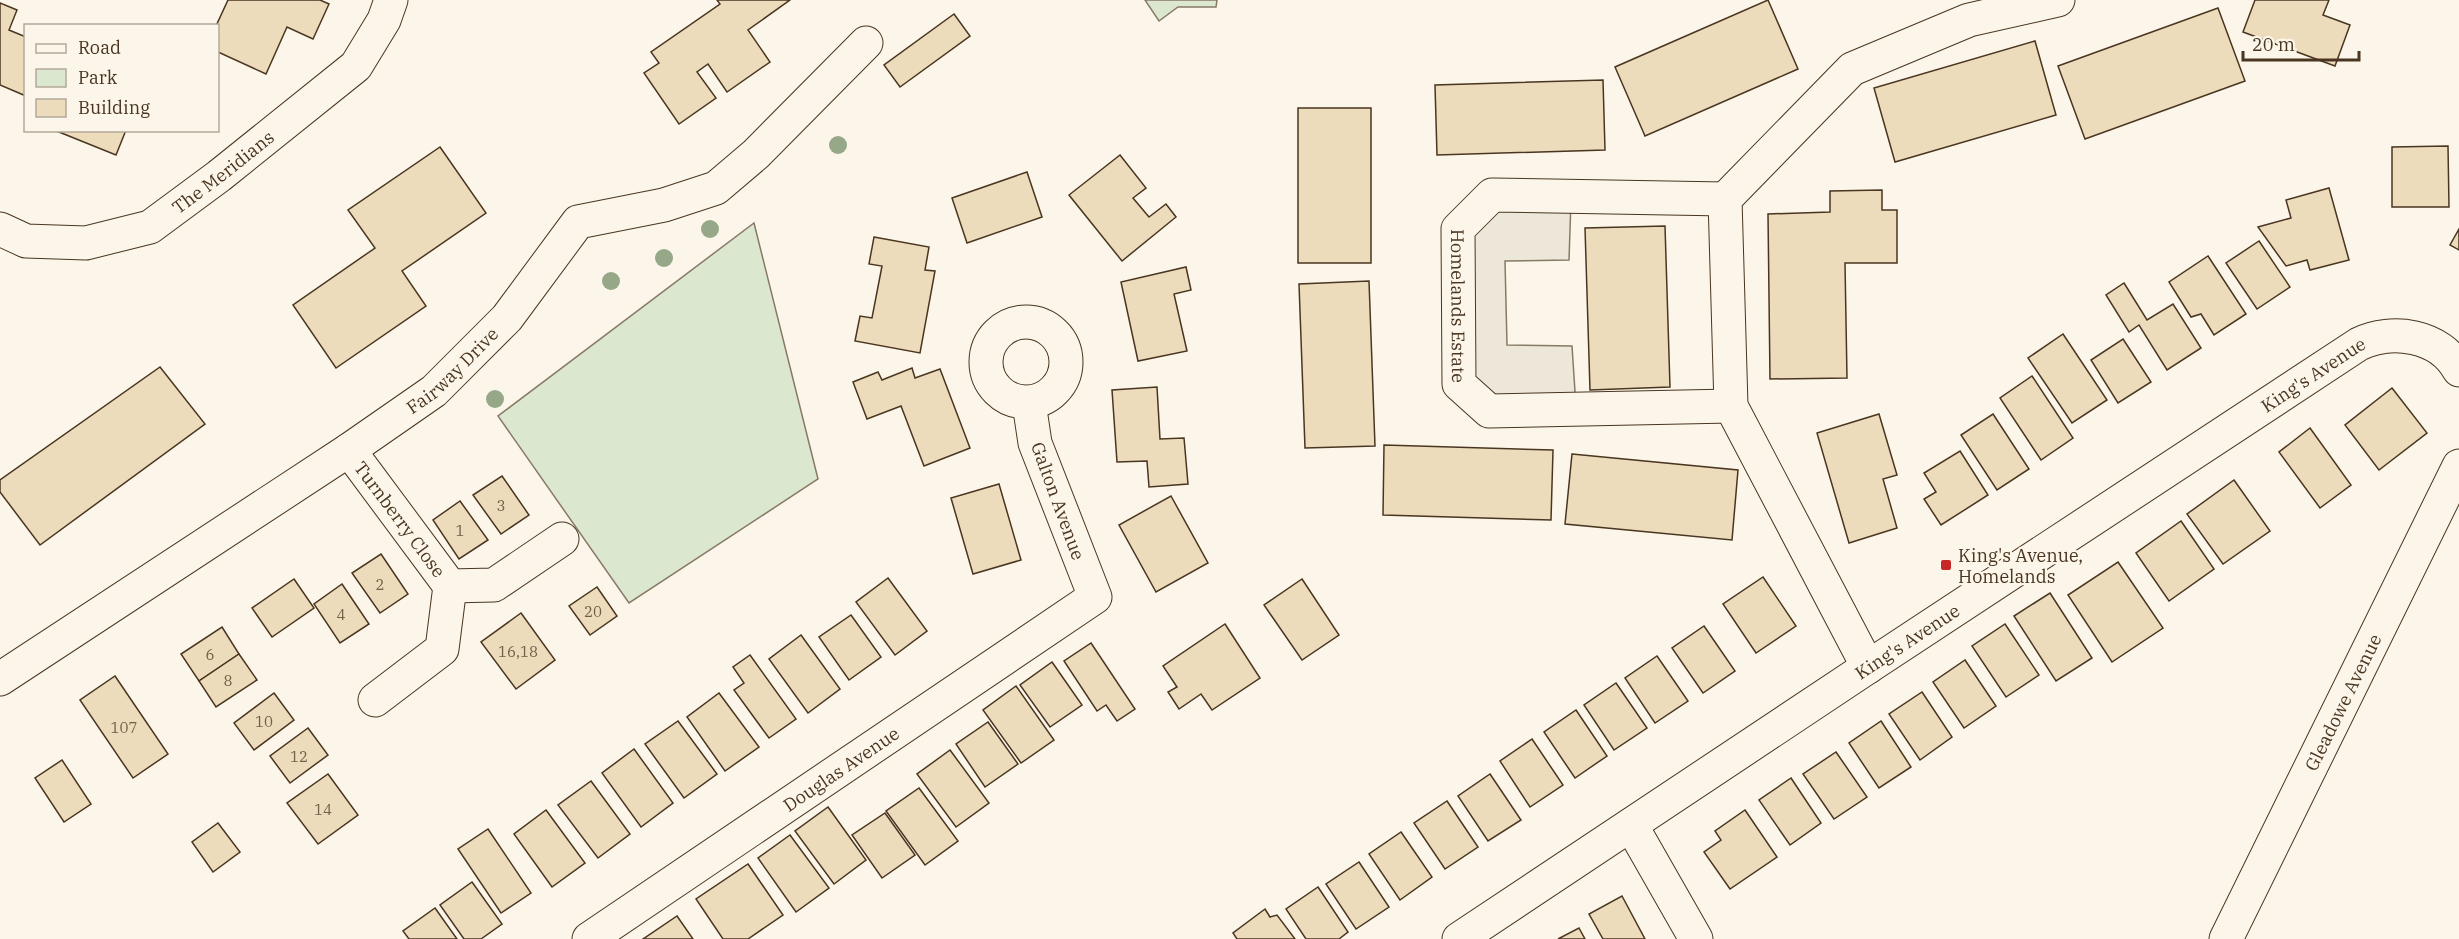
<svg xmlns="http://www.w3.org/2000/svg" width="2459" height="939" viewBox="0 0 2459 939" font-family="'IBM Plex Serif',serif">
  <rect width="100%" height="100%" fill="#fbf6e9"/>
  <g fill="#dce7d0" stroke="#887966" stroke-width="1.5">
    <path d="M1145,0H1217L1216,7H1178L1159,21Z"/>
    <path d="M754,223L818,479L629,603L498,416Z"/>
  </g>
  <path fill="#ede7d9" stroke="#887966" stroke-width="1.5" d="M1571,200L1569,260L1505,261L1507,345L1572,346L1576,407L1493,403L1466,381L1463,231L1494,202Z"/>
  <g fill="#ecdcbc" stroke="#4a3520" stroke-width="1.5">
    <path d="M228,0H320L329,4L313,39L287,27L266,74L218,52L216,26Z"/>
    <path d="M717,0H790L748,30L770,62L727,92L708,64L697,72L716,98L679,124L644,73L659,63L651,52L720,4Z"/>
    <path d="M1768,0L1798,69L1645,136L1615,67Z"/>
    <path d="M2255,0H2329L2323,15L2350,25L2335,66L2243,32Z"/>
    <path d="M0,3L17,10L9,30L26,37V96L0,85Z"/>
    <path d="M2218,8L2245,81L2085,139L2058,66Z"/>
    <path d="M954,14L970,36L900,87L884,65Z"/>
    <path d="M2035,41L2056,115L1895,162L1874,88Z"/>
    <path d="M1603,80L1605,150L1437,155L1435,85Z"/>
    <rect x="1298" y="108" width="73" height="155"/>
    <path d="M54,130H126L116,155Z"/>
    <path d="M2448,146L2449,207H2392V147Z"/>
    <path d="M440,147L486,213L402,271L426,306L336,368L293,305L375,248L348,210Z"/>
    <path d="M1120,155L1146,188L1133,198L1149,217L1166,204L1176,217L1122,261L1069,195Z"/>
    <path d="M1027,172L1042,217L967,243L952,198Z"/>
    <path d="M2329,188L2349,260L2310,270L2307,260L2286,266L2258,227L2291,218L2286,200Z"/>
    <path d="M1882,190V210H1897V263H1845L1847,378L1770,379L1768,214L1830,212V191Z"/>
    <path d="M1665,226L1670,387L1590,390L1585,228Z"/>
    <path d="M2459,229V250L2450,245Z"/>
    <path d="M874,237L929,247L925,270L935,271L920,353L855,341L860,316L872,318L882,266L869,264Z"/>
    <path d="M2259,241L2290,287L2257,309L2226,263Z"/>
    <path d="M2208,256L2246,314L2214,335L2201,314L2191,317L2169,282Z"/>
    <path d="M1186,267L1191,290L1174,294L1187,351L1138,361L1121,282Z"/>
    <path d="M1369,281L1375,446L1305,448L1299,284Z"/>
    <path d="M2124,283L2147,320L2173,304L2201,348L2167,370L2139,325L2129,332L2106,295Z"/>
    <path d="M2063,334L2107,400L2072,423L2028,358Z"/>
    <path d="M2123,339L2151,382L2118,403L2091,360Z"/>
    <path d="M160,367L205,424L40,545L0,492V480Z"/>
    <path d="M912,368L915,378L940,369L970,448L924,466L901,406L867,419L853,382L878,372L882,380Z"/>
    <path d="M2032,376L2073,438L2041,460L2000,398Z"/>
    <path d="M1157,387L1160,439L1184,438L1188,484L1149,487L1147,461L1117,462L1112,390Z"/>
    <path d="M2392,388L2427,433L2379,470L2345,425Z"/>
    <path d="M1879,414L1897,475L1883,479L1897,528L1849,543L1817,433Z"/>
    <path d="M1993,414L2029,469L1997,490L1961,435Z"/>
    <path d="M2310,428L2351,485L2320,508L2279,452Z"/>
    <path d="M1384,445L1553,450L1551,520L1383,515Z"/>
    <path d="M1960,451L1988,495L1941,525L1924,499L1936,492L1924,473Z"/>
    <path d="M1572,454L1738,470L1732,540L1565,524Z"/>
    <path d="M502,476L529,515L501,534L473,495Z"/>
    <path d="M2234,480L2270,531L2223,564L2187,514Z"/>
    <path d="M999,484L1021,560L973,574L951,498Z"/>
    <path d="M1171,496L1208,563L1156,592L1119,525Z"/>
    <path d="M460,501L488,540L459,559L433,520Z"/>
    <path d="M2181,521L2214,569L2169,601L2136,553Z"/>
    <path d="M381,554L408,594L380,613L352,573Z"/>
    <path d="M2118,562L2163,628L2112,662L2068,595Z"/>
    <path d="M1763,577L1796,626L1756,653L1723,604Z"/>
    <path d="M888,578L927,631L895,655L856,602Z"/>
    <path d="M294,579L314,608L272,637L252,608Z"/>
    <path d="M1302,579L1339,635L1302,660L1264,605Z"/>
    <path d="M342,584L369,624L340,643L314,604Z"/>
    <path d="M597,587L617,616L590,635L569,606Z"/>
    <path d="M2050,593L2092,658L2056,681L2014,616Z"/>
    <path d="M521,613L555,660L516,689L481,642Z"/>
    <path d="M851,615L881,657L849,680L819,637Z"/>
    <path d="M1225,624L1260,678L1212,710L1201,694L1179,709L1168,692L1177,687L1163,666Z"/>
    <path d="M2005,624L2039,675L2006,697L1972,646Z"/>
    <path d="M1704,626L1735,671L1703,693L1672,648Z"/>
    <path d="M222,627L239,654L199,681L181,654Z"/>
    <path d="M801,635L840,689L808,713L769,659Z"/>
    <path d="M1091,643L1135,709L1117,721L1106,705L1097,711L1064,661Z"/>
    <path d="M239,654L257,680L216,707L199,681Z"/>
    <path d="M750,655L796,719L769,738L734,690L744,683L733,667Z"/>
    <path d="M1657,656L1688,701L1655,723L1625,678Z"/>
    <path d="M1965,660L1996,706L1964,728L1933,682Z"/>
    <path d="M1052,662L1082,705L1050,727L1020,685Z"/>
    <path d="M115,676L168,754L133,778L80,700Z"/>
    <path d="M1616,683L1647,728L1614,750L1584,705Z"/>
    <path d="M1016,686L1054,740L1021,763L983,710Z"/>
    <path d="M1922,692L1952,737L1920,760L1889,714Z"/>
    <path d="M274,693L294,720L254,750L234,723Z"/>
    <path d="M719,693L759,747L725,771L687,717Z"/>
    <path d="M1576,710L1607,756L1575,778L1544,732Z"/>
    <path d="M678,721L717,774L684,798L645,744Z"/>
    <path d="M1881,721L1911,767L1879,788L1849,743Z"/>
    <path d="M988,722L1018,764L985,787L956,744Z"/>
    <path d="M308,728L328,755L290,783L270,756Z"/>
    <path d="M1532,739L1563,785L1530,807L1500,761Z"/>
    <path d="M634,749L673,803L641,827L602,773Z"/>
    <path d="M950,750L989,803L956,827L917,774Z"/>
    <path d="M1836,752L1867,797L1834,819L1803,774Z"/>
    <path d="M62,760L91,804L64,822L35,778Z"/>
    <path d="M328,774L358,815L318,844L287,803Z"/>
    <path d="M1490,774L1521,820L1488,841L1458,796Z"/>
    <path d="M1791,778L1821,823L1790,845L1759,800Z"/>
    <path d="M591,781L630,834L598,858L558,805Z"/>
    <path d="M919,788L958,841L925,865L886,811Z"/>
    <path d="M1447,801L1478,847L1445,869L1414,823Z"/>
    <path d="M828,807L866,860L834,884L795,831Z"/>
    <path d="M546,810L585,863L552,887L514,834Z"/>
    <path d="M1745,810L1777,857L1730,889L1704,852L1721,840L1715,831Z"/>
    <path d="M885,813L915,855L882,878L852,835Z"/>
    <path d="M218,823L240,852L213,872L192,842Z"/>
    <path d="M488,829L531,893L501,913L458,849Z"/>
    <path d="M1401,832L1432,877L1400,900L1369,854Z"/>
    <path d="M790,835L829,888L796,912L758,858Z"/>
    <path d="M1359,862L1389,907L1356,929L1326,884Z"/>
    <path d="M748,864L783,915L748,939H723L696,899Z"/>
    <path d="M472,882L502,924L481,939H464L440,905Z"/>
    <path d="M1318,887L1348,932L1339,939H1306L1286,909Z"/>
    <path d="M1622,896L1645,939H1603L1589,914Z"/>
    <path d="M435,908L457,939H409L403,931Z"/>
    <path d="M1265,909L1270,917L1277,915L1295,939H1237L1233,933Z"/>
    <path d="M677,916L693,939H643Z"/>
    <path d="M1579,928L1585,939H1558Z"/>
  </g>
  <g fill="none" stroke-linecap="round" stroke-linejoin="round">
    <g stroke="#4a3520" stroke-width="35">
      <g id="minor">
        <path id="s1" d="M1725,199L1492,195L1458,229L1459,384L1489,411L1731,406"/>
        <path id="s2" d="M0,229L26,241L86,243L150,227L219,176L356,66L384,20L391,0"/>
        <circle cx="1026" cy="362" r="40"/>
        <path id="s3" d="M349,450L450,586L442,649L375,700"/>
        <path d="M450,586L494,585L562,539"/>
        <path d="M1868,667L1731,406L1725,199L1852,69L1969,20L2058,0"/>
        <path id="s4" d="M0,679L349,450L434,391L507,318L578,222L664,205L716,188L756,154L866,43"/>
        <path d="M1631,825L1696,939"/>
        <path id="s5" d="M589,939L1095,597L1035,443L1029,403"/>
        <path id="s6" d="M1459,939L1868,667L2359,344C2392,328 2440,335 2459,370"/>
        <path id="s7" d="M2226,939L2459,466"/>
      </g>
    </g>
    <use href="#minor" stroke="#fbf6e9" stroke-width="33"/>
  </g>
  <g fill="#96a887">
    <circle cx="838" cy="145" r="9"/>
    <circle cx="710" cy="229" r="9"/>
    <circle cx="664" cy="258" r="9"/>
    <circle cx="611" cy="281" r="9"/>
    <circle cx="495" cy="399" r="9"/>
  </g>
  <rect fill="#c62828" stroke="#fbf6e9" stroke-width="2" x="1940" y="559" width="12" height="12" rx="3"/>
  <g text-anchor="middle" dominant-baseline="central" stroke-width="4.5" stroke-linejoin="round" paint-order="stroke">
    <g font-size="15" fill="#725f47">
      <text x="501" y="505">3</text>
      <text x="460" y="530">1</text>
      <text x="380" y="584">2</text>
      <text x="593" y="611">20</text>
      <text x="341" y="614">4</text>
      <text x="518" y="651">16,18</text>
      <text x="210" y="654">6</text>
      <text x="228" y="680">8</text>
      <text x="264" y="721">10</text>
      <text x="124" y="727">107</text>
      <text x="299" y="756">12</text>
      <text x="323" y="809">14</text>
    </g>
    <g font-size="18" fill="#4a3520" stroke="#fbf6e9">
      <text stroke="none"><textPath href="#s2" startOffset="246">The Meridians</textPath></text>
      <text stroke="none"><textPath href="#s1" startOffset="358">Homelands Estate</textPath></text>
      <text stroke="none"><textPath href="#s4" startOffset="548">Fairway Drive</textPath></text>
      <text stroke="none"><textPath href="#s6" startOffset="1024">King's Avenue</textPath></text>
      <text transform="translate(1058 501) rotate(70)">Galton Avenue</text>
      <text stroke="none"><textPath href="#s3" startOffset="86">Turnberry Close</textPath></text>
      <text stroke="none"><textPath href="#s6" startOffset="538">King's Avenue</textPath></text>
      <text stroke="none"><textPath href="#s7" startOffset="264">Gleadowe Avenue</textPath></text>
      <text stroke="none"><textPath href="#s5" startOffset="304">Douglas Avenue</textPath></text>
    </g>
    <g font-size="18" fill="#4a3520" stroke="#fbf6e9" text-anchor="start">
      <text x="1958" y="555">King's Avenue,<tspan x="1958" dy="21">Homelands</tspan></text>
    </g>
  </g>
  <rect x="24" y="24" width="195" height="108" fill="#fbf6e9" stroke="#b4a999" stroke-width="1.5"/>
  <rect x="36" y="44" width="30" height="9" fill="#fbf6e9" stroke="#b4a999" stroke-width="1.5"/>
  <text x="78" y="54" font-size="18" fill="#4a3520">Road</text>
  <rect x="36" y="69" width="30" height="18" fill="#dce7d0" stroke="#b4a999" stroke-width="1.5"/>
  <text x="78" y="84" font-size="18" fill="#4a3520">Park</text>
  <rect x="36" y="99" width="30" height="18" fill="#ecdcbc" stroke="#b4a999" stroke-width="1.5"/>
  <text x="78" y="114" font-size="18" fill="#4a3520">Building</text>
  <path d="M2243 51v9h116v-9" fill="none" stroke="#4a3520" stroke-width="3"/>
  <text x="2252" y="51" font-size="18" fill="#4a3520" stroke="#fbf6e9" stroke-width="4.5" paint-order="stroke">20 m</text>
</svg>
